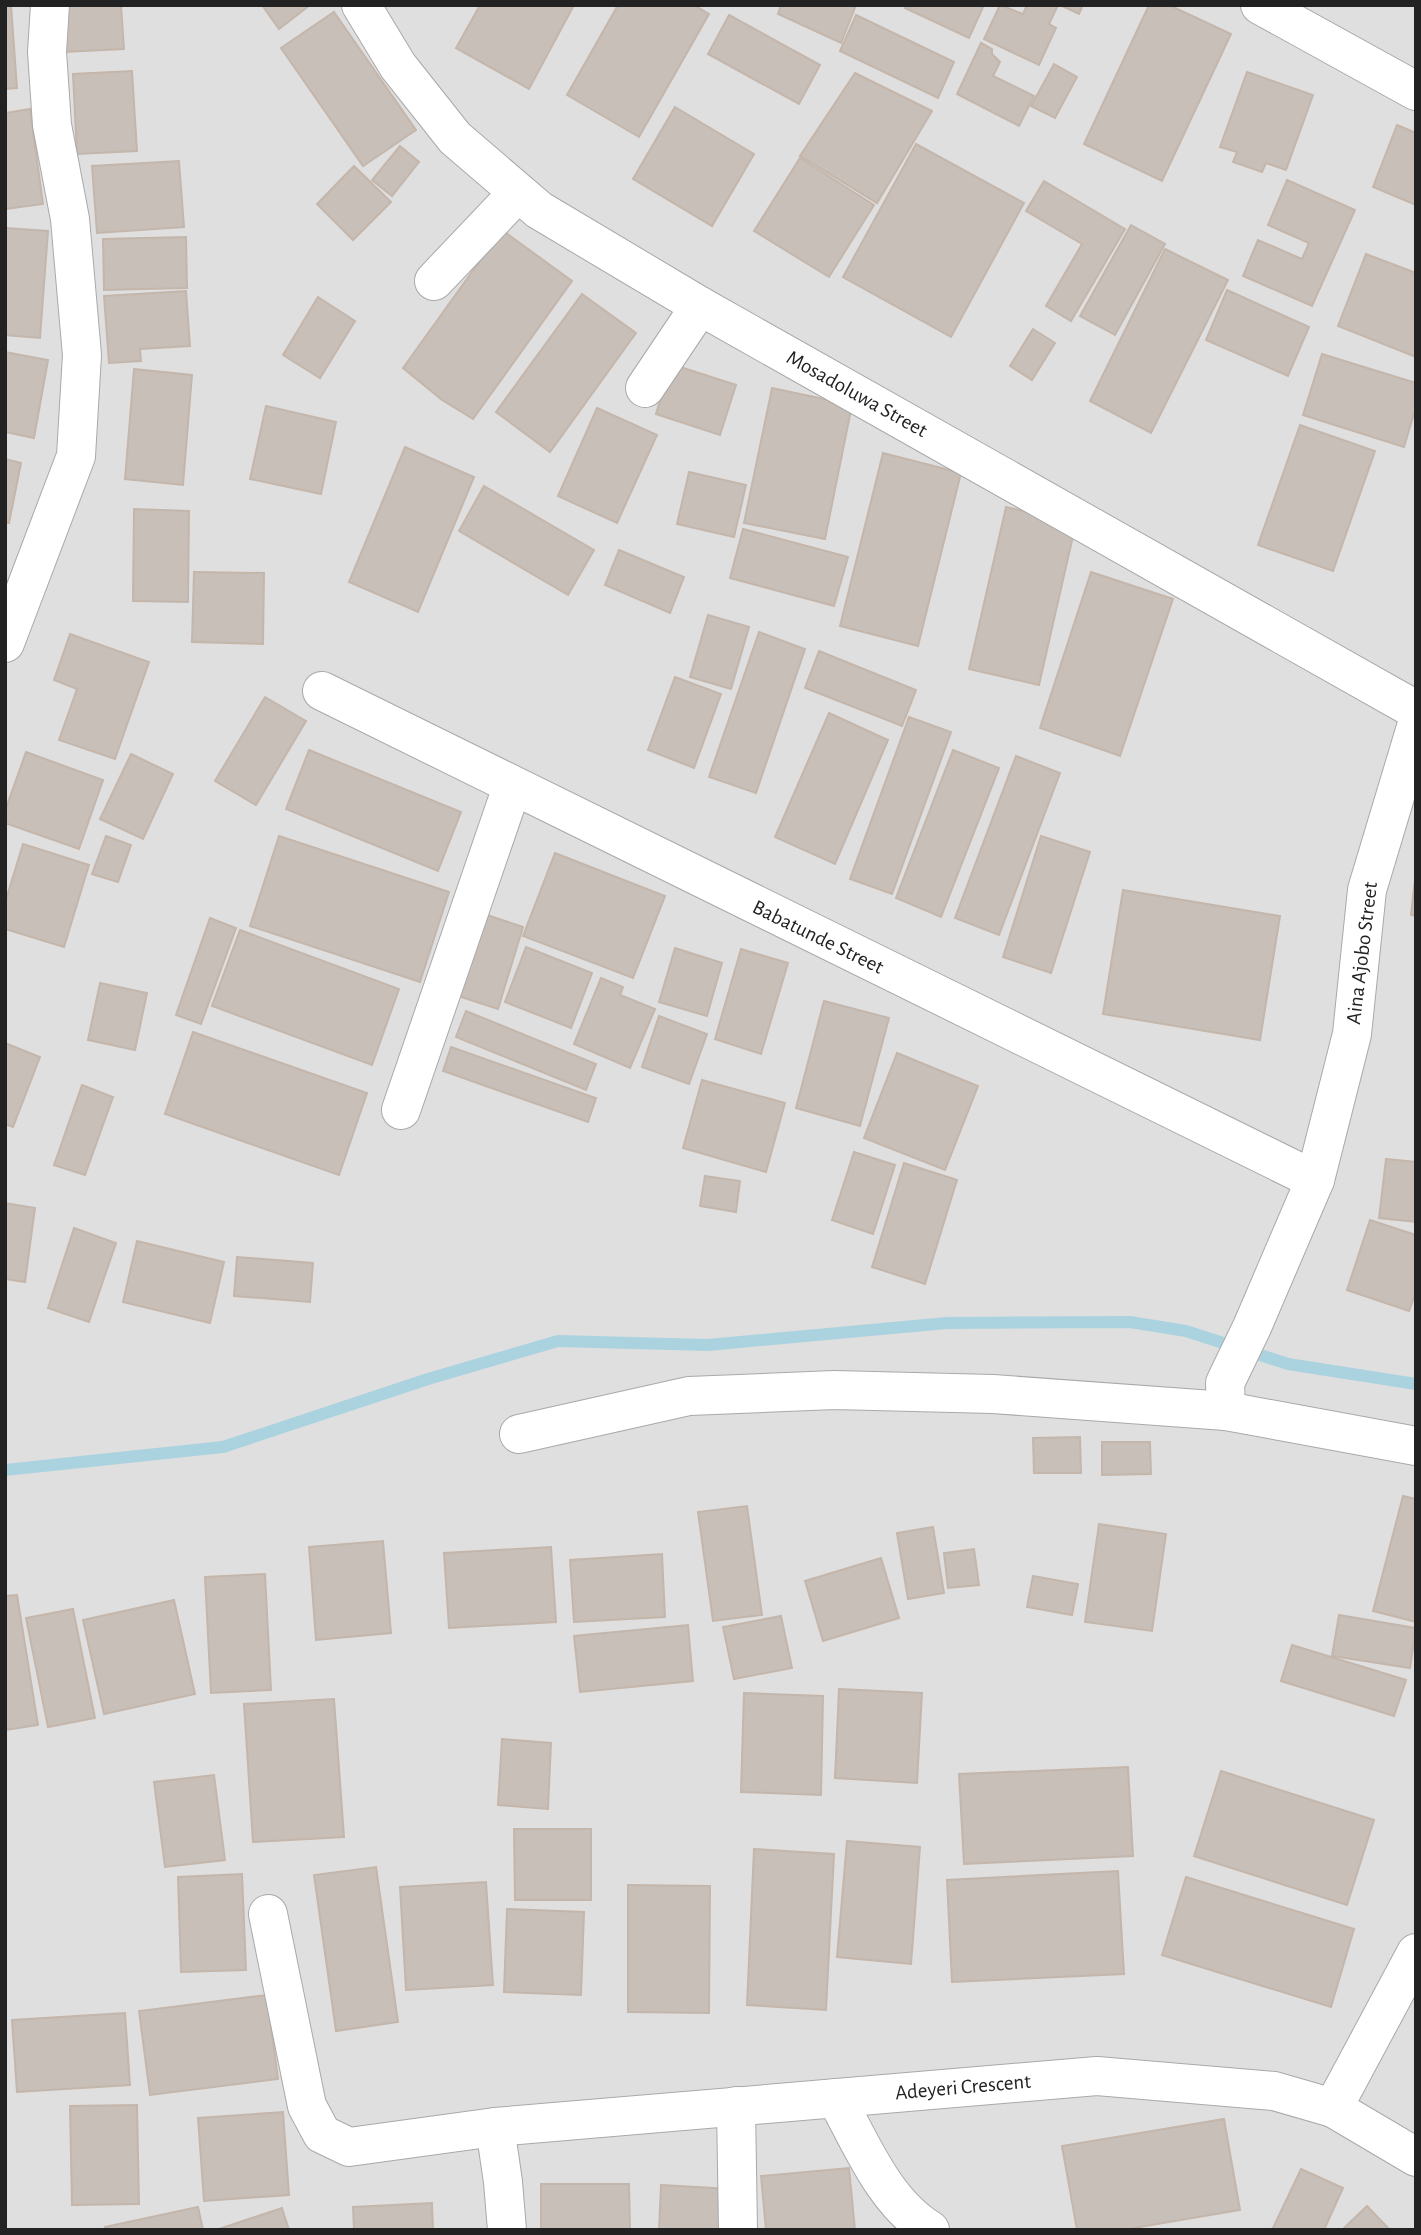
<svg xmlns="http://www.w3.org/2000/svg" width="1421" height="2235" viewBox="0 0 1421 2235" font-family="'Alegreya Sans',sans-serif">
  <rect width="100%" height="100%" fill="#f2efe9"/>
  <rect fill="#e0dfdf" x="5" y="5" width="1411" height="2225"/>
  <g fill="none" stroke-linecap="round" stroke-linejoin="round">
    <path stroke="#aad3df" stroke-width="12" d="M5,1470L223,1447L428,1379L558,1341L708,1345L947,1323L1130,1322L1186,1331L1288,1364L1416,1384"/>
  </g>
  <g fill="#c7bfb8" stroke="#c4b6ab" stroke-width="2">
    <path d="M5,5H11L17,88L5,89Z"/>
    <path d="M61,5H121L124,49L64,52Z"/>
    <path d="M262,5H310L279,29Z"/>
    <path d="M480,5H574L529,89L456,48Z"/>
    <path d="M618,5H694L709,14L639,137L567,95Z"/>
    <path d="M781,5H856L841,43L778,14Z"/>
    <path d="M907,5H984L969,38L905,8Z"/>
    <path d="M1000,5L1023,14L1027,5H1058L1049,24L1056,28L1039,65L984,39Z"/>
    <path d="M1060,5H1083L1079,14Z"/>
    <path d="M1149,5H1169L1231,34L1162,181L1084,144Z"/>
    <path d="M334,12L416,130L363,166L281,48Z"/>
    <path d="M729,15L820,65L799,104L708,54Z"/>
    <path d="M856,15L954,62L938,98L840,51Z"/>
    <path d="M981,43L992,49V54L1000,62L993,76L1034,96L1019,126L957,94Z"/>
    <path d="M1054,64L1077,77L1055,118L1031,106Z"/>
    <path d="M132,71L137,151L77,154L73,74Z"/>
    <path d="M1247,72L1313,95L1286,170L1266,163L1262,172L1233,162L1237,152L1220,147Z"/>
    <path d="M855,73L932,111L877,203L800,156Z"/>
    <path d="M675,107L754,154L712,226L633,179Z"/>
    <path d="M30,109L43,204L5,209V113Z"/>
    <path d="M1397,125L1416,133V205L1373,187Z"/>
    <path d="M916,144L1024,203L951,337L843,277Z"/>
    <path d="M400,146L419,162L392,196L372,180Z"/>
    <path d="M800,158L874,205L829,277L754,231Z"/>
    <path d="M179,161L184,227L97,233L92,166Z"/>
    <path d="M354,166L391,202L353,240L317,204Z"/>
    <path d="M1287,180L1355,210L1312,306L1243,276L1258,240L1302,259L1309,243L1268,225Z"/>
    <path d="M1044,181L1125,229L1071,321L1046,306L1082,244L1026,211Z"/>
    <path d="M1131,225L1165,244L1115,335L1080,316Z"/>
    <path d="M5,228L48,231L40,338L5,335Z"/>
    <path d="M502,230L572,281L473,419L442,400L403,368Z"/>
    <path d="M186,237L187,288L104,290L103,239Z"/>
    <path d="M1165,249L1228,280L1151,433L1090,401Z"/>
    <path d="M1366,254L1416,273V357L1338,326Z"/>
    <path d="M1227,290L1309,327L1288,376L1206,340Z"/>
    <path d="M186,291L190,346L140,349L141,361L109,363L104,296Z"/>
    <path d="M582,294L636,333L550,452L496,412Z"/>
    <path d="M318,297L355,321L320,378L283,355Z"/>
    <path d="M1033,329L1055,343L1032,380L1010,366Z"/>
    <path d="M5,352L48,360L34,438L5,432Z"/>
    <path d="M1322,354L1416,383V407L1404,447L1303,415Z"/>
    <path d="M671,364L736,385L720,435L656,414Z"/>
    <path d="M134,369L192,375L183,485L125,479Z"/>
    <path d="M772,388L852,405L825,539L744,523Z"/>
    <path d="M266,406L336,422L321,494L250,479Z"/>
    <path d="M597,408L657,435L617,523L558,496Z"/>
    <path d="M1300,425L1375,451L1333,571L1258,545Z"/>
    <path d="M405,447L474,477L418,612L349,582Z"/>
    <path d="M883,453L961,473L918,646L840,626Z"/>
    <path d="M5,459L21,463L9,523L5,522Z"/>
    <path d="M689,472L746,485L734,537L677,524Z"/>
    <path d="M484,486L594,550L568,595L459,531Z"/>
    <path d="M1006,507L1076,523L1039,685L969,669Z"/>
    <path d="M134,509L189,511L188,602L133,601Z"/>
    <path d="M743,529L848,557L834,606L730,578Z"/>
    <path d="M619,550L684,577L670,613L605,585Z"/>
    <path d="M194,572L264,573L263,644L192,642Z"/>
    <path d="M1091,572L1173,599L1120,756L1040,728Z"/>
    <path d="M708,615L749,627L731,689L690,677Z"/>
    <path d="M759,632L805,649L756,793L709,777Z"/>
    <path d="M70,634L149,662L115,759L59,740L77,689L54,680Z"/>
    <path d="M819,651L916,690L902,726L805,688Z"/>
    <path d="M675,677L721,694L694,768L648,750Z"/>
    <path d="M265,697L306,721L256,805L215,781Z"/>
    <path d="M829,713L888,740L835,864L775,837Z"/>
    <path d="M909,717L951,732L892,894L850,879Z"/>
    <path d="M309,750L461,812L438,871L286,809Z"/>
    <path d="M953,750L999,768L941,917L896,898Z"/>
    <path d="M26,752L103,780L79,849L5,823V811Z"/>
    <path d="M131,754L173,774L143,839L100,819Z"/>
    <path d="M1016,756L1060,773L999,935L955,918Z"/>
    <path d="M106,836L131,845L118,882L92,874Z"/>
    <path d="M279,836L449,892L420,982L250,926Z"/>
    <path d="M1041,836L1090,852L1051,973L1003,957Z"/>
    <path d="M23,844L89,865L64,947L5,929V903Z"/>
    <path d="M555,853L665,896L633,978L523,936Z"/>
    <path d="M1416,870V916L1411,915Z"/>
    <path d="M1123,890L1280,916L1260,1040L1103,1014Z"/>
    <path d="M478,912L523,927L498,1009L452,994Z"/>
    <path d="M210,918L236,928L201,1024L176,1015Z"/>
    <path d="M240,930L399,989L372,1065L212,1006Z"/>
    <path d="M526,947L592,973L571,1028L505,1002Z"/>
    <path d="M675,948L722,963L707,1016L659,1002Z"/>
    <path d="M741,949L788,963L761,1054L715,1039Z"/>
    <path d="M601,978L623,987L620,995L655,1009L630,1068L574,1044Z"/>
    <path d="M100,983L147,993L135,1050L88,1040Z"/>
    <path d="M824,1001L889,1018L860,1126L796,1108Z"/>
    <path d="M466,1011L596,1064L586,1090L456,1037Z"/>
    <path d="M659,1016L707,1034L689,1084L642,1067Z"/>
    <path d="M193,1032L367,1093L339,1175L165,1114Z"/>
    <path d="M5,1043L40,1057L13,1127L5,1124Z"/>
    <path d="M451,1047L596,1098L588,1122L443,1071Z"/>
    <path d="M897,1053L978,1086L945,1170L864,1138Z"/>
    <path d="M702,1080L785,1103L766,1172L683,1148Z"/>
    <path d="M82,1085L113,1097L85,1175L54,1165Z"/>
    <path d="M854,1152L895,1165L873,1234L832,1220Z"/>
    <path d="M1386,1159L1416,1162V1222L1379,1218Z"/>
    <path d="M904,1163L957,1180L925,1284L872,1267Z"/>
    <path d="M705,1176L740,1181L736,1212L700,1206Z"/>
    <path d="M5,1203L35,1208L25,1282L5,1279Z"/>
    <path d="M1370,1220L1416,1235V1292L1409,1311L1347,1290Z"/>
    <path d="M74,1228L116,1243L89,1322L48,1308Z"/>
    <path d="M137,1241L224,1262L210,1323L123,1302Z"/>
    <path d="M237,1257L313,1263L310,1302L234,1296Z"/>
    <path d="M1080,1437L1081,1473H1034L1033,1438Z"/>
    <path d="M1102,1442H1150L1151,1474L1102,1475Z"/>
    <path d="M1403,1496L1416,1499V1622L1373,1611Z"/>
    <path d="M747,1506L762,1615L713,1621L698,1512Z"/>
    <path d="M1099,1524L1166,1534L1152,1631L1085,1622Z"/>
    <path d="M933,1527L944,1593L908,1599L897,1533Z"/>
    <path d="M383,1541L391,1633L316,1640L309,1547Z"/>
    <path d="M551,1547L556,1622L449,1628L444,1553Z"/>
    <path d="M974,1549L979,1585L948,1588L944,1553Z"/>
    <path d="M662,1554L665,1617L574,1622L570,1560Z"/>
    <path d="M881,1558L899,1618L823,1641L805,1581Z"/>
    <path d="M265,1574L271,1690L211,1693L205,1577Z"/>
    <path d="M1033,1576L1078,1584L1072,1615L1027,1607Z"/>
    <path d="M17,1595L38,1725L5,1730V1596Z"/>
    <path d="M174,1600L195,1694L104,1714L83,1620Z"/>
    <path d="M73,1609L95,1718L48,1727L26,1618Z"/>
    <path d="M1339,1615L1416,1628L1410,1668L1332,1656Z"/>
    <path d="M781,1616L792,1668L734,1679L723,1627Z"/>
    <path d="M688,1625L693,1681L580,1692L574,1636Z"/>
    <path d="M1292,1645L1406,1680L1394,1716L1281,1681Z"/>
    <path d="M839,1689L922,1693L917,1783L835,1778Z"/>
    <path d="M744,1693L823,1696L821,1795L741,1792Z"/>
    <path d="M334,1699L344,1837L253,1842L244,1704Z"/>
    <path d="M502,1739L551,1743L548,1809L498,1805Z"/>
    <path d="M1128,1767L1133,1856L964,1864L959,1774Z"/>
    <path d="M1221,1771L1374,1820L1347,1905L1194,1856Z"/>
    <path d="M214,1775L225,1860L165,1867L154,1782Z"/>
    <path d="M514,1829H591V1900H515Z"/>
    <path d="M847,1841L920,1847L911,1964L837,1957Z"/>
    <path d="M754,1849L834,1854L826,2010L747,2005Z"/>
    <path d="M376,1867L398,2022L336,2031L314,1875Z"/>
    <path d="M1118,1871L1124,1974L952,1982L947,1880Z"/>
    <path d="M242,1874L246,1970L181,1972L178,1877Z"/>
    <path d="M1186,1877L1354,1929L1331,2007L1162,1955Z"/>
    <path d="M486,1882L493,1985L406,1990L400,1887Z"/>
    <path d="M628,1885L710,1886L709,2013L628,2012Z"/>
    <path d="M507,1909L584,1912L581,1995L504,1992Z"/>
    <path d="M267,1995L278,2079L150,2095L139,2011Z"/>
    <path d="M125,2013L130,2085L17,2092L12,2020Z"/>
    <path d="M137,2105L139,2204L72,2205L70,2106Z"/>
    <path d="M283,2112L289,2195L204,2201L198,2118Z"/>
    <path d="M1224,2119L1240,2210L1122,2230H1077L1062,2146Z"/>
    <path d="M849,2168L855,2230H766L761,2176Z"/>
    <path d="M1301,2169L1343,2188L1324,2230H1272Z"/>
    <path d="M541,2184H629L630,2230H541Z"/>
    <path d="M661,2185L731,2189L729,2230H659Z"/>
    <path d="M432,2203L433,2230H354L353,2207Z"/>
    <path d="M1367,2206L1390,2230H1342Z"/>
    <path d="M198,2207L203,2230H106L105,2227Z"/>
    <path d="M282,2208L289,2230H216Z"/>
  </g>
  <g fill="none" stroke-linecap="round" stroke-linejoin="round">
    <g stroke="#a9a9a9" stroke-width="40">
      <g id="minor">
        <path d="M361,5L398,66L455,138L539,210L700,306L1416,710"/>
        <path d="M1260,5L1416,91"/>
        <path d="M434,281L508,203L520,194"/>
        <path d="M645,388L700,306"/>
        <path d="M5,643L76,456L82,355L70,219L52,125L47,52L50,5"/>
        <path d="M322,691L1315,1180"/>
        <path d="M401,1110L512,787"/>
        <path d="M1226,1411L1225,1383L1252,1327L1315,1180L1352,1034L1367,890L1416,727"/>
        <path d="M519,1434L689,1396L834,1390L993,1394L1226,1411L1416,1446"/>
        <path d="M268,1914L307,2106L322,2134L349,2147L495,2127L1097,2076L1274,2091L1333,2108L1416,2157"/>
        <path d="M836,2098C861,2143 884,2202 930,2230"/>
        <path d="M736,2106L738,2230"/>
        <path d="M1333,2108L1416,1953"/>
        <path d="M495,2127L503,2182L507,2230"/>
      </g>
    </g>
    <use href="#minor" stroke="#fff" stroke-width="38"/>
  </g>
  <g text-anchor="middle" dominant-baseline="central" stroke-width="5" stroke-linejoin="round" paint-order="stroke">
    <g font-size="21" fill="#222" stroke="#fff">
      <text transform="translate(857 394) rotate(29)">Mosadoluwa Street</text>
      <text transform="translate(818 937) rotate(26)">Babatunde Street</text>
      <text transform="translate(1362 953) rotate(-83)">Aina Ajobo Street</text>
      <text transform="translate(963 2087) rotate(-5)">Adeyeri Crescent</text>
    </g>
  </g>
  <rect width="1421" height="2235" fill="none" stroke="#222222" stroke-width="14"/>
</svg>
